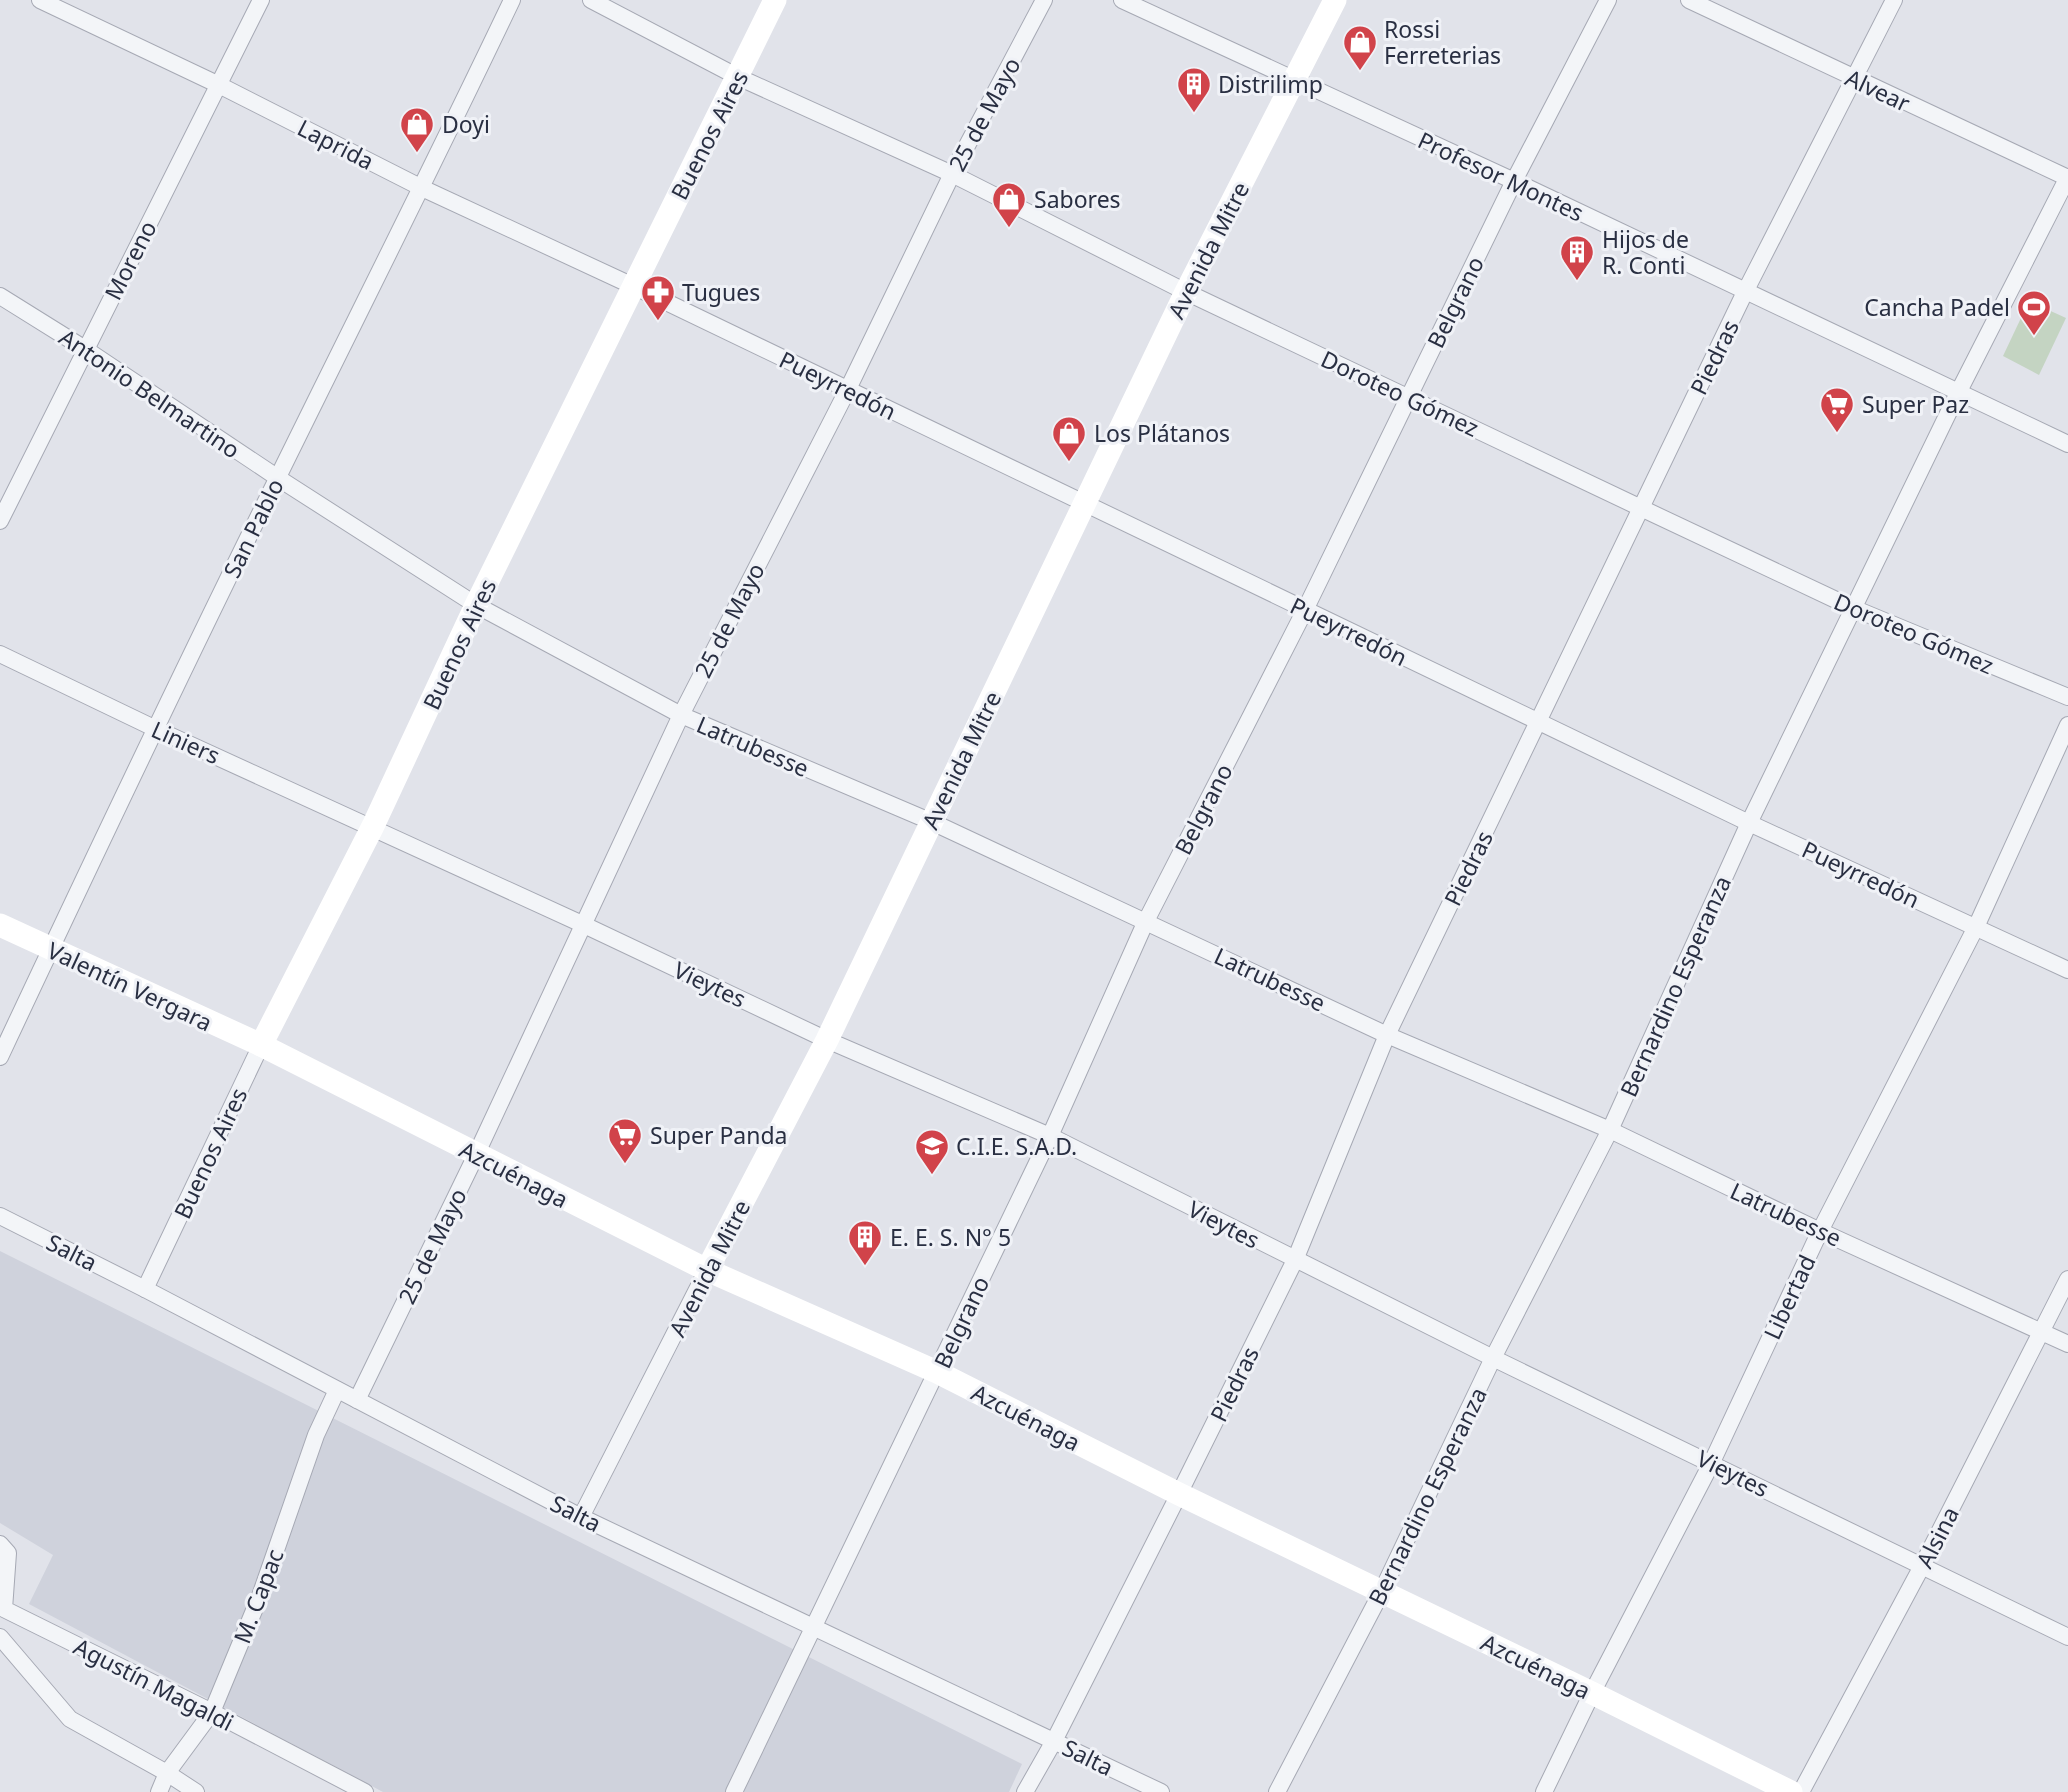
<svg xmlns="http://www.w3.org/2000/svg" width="2068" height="1792" viewBox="0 0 2068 1792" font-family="'Noto Sans',sans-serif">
  <rect width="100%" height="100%" fill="#e1e3ea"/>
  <path fill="#cfd2dc" d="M0,1251L1022,1764L1009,1792H383L29,1604L53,1555L0,1523Z"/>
  <path fill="#c4d4c2" d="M2029,301L2066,318L2039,375L2003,356Z"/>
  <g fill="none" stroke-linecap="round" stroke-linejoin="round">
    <g stroke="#a6a9b4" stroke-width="18">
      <g id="street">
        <path d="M40,0L219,85L422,188L633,286L1749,823L2068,970"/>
        <path d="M591,0L738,77L952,174L1186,292L1641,508L1853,608L2068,697"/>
        <path d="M1122,0L1514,181L2068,444"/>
        <path d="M1689,0L2068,178"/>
        <path d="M0,296L85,349L278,478L476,605L681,715L932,822L1387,1035L1610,1130L1820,1231L2068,1344"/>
        <path d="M0,521L261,0"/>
        <path d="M0,654L156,729L582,924L827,1040L1050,1136L1493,1358L2068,1637"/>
        <path d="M0,1057C91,863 183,669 278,477C356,318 436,160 512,0"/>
        <path d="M0,1216L145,1289L581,1517L1161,1792"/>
        <path d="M145,1289L261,1045"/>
        <path d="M357,1400L476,1155L681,715L848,389L952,174L1044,0"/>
        <path d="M581,1517L707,1270"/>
        <path d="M0,1544L8,1553L4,1609L212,1712L365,1792"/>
        <path d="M0,1637L70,1719L167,1773L196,1792"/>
        <path d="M159,1792L167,1773L212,1712L260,1596L316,1435L337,1390"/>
        <path d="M734,1792L1050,1136L1146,921L1305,610L1514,181L1608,0"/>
        <path d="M1025,1792L1054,1741L1179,1494L1295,1260L1387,1035L1745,292L1894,0"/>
        <path d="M1277,1792L1382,1591L1493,1358L1610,1130L1749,823L1958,393L2068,177"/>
        <path d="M1544,1792L1592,1693L1712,1462L1820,1231L1976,927L2068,725"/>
        <path d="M1801,1792L1922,1566L2068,1279"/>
      </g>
    </g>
    <use href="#street" stroke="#f3f5f8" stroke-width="16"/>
    <g stroke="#fff" stroke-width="23">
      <path d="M0,925L261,1045L707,1270L937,1372L1179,1494L1592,1693L1791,1792"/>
      <path d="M261,1045L373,826L476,605L775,0"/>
      <path d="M707,1270L827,1040L1186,292L1335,0"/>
    </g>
  </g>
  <defs>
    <g id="shop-pin" transform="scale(1.75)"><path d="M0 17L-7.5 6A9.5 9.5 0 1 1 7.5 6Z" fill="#d1434a" stroke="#f0f2f7"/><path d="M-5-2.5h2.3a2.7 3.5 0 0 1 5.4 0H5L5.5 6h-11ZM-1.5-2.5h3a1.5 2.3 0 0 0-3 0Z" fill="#fff"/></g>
    <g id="building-pin" transform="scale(1.75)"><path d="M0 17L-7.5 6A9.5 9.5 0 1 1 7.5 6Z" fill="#d1434a" stroke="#f0f2f7"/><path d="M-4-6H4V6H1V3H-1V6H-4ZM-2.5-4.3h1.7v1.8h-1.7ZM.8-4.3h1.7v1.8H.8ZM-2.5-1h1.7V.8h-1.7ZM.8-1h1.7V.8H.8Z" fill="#fff"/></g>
    <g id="pharmacy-pin" transform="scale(1.75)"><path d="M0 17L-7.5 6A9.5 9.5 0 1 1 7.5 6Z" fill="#d1434a" stroke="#f0f2f7"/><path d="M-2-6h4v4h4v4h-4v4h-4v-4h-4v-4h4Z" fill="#fff"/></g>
    <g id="stadium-pin" transform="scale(1.75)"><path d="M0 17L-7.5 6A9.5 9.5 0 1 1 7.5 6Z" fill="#d1434a" stroke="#f0f2f7"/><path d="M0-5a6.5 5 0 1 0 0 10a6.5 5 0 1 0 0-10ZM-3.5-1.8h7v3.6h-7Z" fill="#fff"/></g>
    <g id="supermarket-pin" transform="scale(1.75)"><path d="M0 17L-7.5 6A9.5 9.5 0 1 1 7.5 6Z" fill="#d1434a" stroke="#f0f2f7"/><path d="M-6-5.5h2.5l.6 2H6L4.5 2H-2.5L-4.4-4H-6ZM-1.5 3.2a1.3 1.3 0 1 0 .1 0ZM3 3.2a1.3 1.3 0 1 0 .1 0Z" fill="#fff"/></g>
    <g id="school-pin" transform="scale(1.75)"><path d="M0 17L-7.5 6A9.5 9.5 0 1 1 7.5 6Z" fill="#d1434a" stroke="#f0f2f7"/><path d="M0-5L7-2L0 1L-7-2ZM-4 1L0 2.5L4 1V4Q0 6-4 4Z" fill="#fff"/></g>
  </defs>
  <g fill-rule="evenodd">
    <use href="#shop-pin" x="1360" y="42"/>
    <use href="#building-pin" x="1194" y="84"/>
    <use href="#shop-pin" x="417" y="124"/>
    <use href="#shop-pin" x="1009" y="199"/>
    <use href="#building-pin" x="1577" y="252"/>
    <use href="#pharmacy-pin" x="658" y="292"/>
    <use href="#stadium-pin" x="2034" y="307"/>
    <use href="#supermarket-pin" x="1837" y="404"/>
    <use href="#shop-pin" x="1069" y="433"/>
    <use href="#supermarket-pin" x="625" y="1135"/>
    <use href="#school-pin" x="932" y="1146"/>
    <use href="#building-pin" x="865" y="1237"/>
  </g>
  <g text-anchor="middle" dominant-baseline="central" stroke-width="6" stroke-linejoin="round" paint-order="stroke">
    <g font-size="23" fill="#292f42" stroke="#f0f2f7" text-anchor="start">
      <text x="1384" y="29">Rossi<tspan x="1384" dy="26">Ferreterias</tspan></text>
      <text x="1218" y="84">Distrilimp</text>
      <text x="442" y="124">Doyi</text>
      <text x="1034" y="199">Sabores</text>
      <text x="1602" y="239">Hijos de<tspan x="1602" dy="26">R. Conti</tspan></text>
      <text x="682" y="292">Tugues</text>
      <text x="2010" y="307" text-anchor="end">Cancha Padel</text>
      <text x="1862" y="404">Super Paz</text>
      <text x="1094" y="433">Los Plátanos</text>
      <text x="650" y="1135">Super Panda</text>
      <text x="956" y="1146">C.I.E. S.A.D.</text>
      <text x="890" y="1237">E. E. S. N° 5</text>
    </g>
    <g font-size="23" fill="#292f42" stroke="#f0f2f7">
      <text transform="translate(1878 90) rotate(25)">Alvear</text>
      <text transform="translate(984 114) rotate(-62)">25 de Mayo</text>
      <text transform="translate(709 135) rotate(-63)">Buenos Aires</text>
      <text transform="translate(336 144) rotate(27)">Laprida</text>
      <text transform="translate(1501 176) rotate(25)">Profesor Montes</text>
      <text transform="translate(1208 250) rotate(-63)">Avenida Mitre</text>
      <text transform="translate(130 260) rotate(-63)">Moreno</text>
      <text transform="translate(1455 302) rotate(-64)">Belgrano</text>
      <text transform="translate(1714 357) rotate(-64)">Piedras</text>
      <text transform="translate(838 385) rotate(26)">Pueyrredón</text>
      <text transform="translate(150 393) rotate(34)">Antonio Belmartino</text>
      <text transform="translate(1400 393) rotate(25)">Doroteo Gómez</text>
      <text transform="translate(253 528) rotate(-64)">San Pablo</text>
      <text transform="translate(729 620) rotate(-63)">25 de Mayo</text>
      <text transform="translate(1349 631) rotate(26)">Pueyrredón</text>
      <text transform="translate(1914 633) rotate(23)">Doroteo Gómez</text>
      <text transform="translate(459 644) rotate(-65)">Buenos Aires</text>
      <text transform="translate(186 742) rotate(24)">Liniers</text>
      <text transform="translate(753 746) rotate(23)">Latrubesse</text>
      <text transform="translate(961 760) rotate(-64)">Avenida Mitre</text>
      <text transform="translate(1203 809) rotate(-63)">Belgrano</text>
      <text transform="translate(1468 868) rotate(-64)">Piedras</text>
      <text transform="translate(1861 874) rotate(25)">Pueyrredón</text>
      <text transform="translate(1270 979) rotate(25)">Latrubesse</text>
      <text transform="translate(710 984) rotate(25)">Vieytes</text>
      <text transform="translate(130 986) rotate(25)">Valentín Vergara</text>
      <text transform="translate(1675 986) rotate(-66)">Bernardino Esperanza</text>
      <text transform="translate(210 1153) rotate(-65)">Buenos Aires</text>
      <text transform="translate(514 1174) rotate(27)">Azcuénaga</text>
      <text transform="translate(1786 1214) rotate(25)">Latrubesse</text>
      <text transform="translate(1224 1224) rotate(27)">Vieytes</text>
      <text transform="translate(432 1246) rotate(-64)">25 de Mayo</text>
      <text transform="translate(72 1252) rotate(27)">Salta</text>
      <text transform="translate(709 1268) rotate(-63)">Avenida Mitre</text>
      <text transform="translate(1789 1297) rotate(-65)">Libertad</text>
      <text transform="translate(961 1322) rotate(-65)">Belgrano</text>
      <text transform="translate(1234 1384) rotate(-64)">Piedras</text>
      <text transform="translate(1026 1417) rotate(27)">Azcuénaga</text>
      <text transform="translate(1733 1473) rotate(26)">Vieytes</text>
      <text transform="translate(1427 1496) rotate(-64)">Bernardino Esperanza</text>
      <text transform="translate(576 1513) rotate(27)">Salta</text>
      <text transform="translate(1937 1537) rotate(-63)">Alsina</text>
      <text transform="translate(258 1596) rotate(-69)">M. Capac</text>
      <text transform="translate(1536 1666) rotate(26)">Azcuénaga</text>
      <text transform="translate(154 1684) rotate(27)">Agustín Magaldi</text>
      <text transform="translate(1088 1757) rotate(26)">Salta</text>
    </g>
  </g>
</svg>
